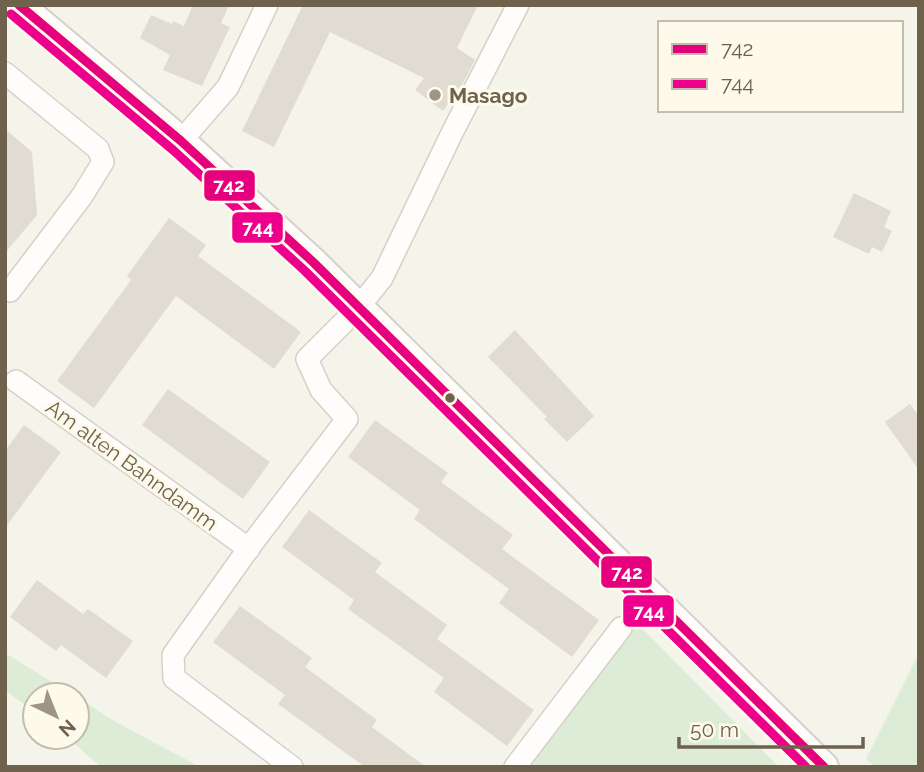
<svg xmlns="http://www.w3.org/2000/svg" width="924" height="772" viewBox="0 0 924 772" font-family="Raleway,sans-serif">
  <rect width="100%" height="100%" fill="#f5f4ea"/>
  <g fill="#ddecd6">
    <path d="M634,620L779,767H523Z"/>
    <path d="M5,653L73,695H35V712L5,690Z"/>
    <path d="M919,653V767H875L866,759Z"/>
    <path d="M77,697L114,721L200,767H101L67,737H77Z"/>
  </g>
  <g fill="#e0dcd2">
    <path d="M193,5H229L221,23L230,27L202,86L163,70L170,55L140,38L151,15L172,24L173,21L184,26Z"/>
    <path d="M303,5H478L457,48L475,60L463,83L443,111L415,90L424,78L330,32L274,147L242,131Z"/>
    <path d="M5,129L32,152L37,215L5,253Z"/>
    <path d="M854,193L891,211L884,227L892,231L882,252L872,247L869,254L833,237Z"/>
    <path d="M169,218L206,245L198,256L301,332L274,369L176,296L94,408L57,381L131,280L127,276Z"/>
    <path d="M515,330L594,416L567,442L544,419L547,417L488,357Z"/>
    <path d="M168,389L270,462L243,499L142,425Z"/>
    <path d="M910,404L919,416V470L885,422Z"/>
    <path d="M375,420L448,473L441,482L513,535L502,549L599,620L572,657L499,603L509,589L414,519L420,510L348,457Z"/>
    <path d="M24,425L61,452L5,528V451Z"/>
    <path d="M309,510L382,563L375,572L447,625L437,639L534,710L507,746L434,692L444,678L348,609L354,600L282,547Z"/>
    <path d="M37,580L83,614L88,609L133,641L106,678L61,645L56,651L10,617Z"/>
    <path d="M240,606L312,658L305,667L377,720L372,727L426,767H365L278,704L285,695L213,642Z"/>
  </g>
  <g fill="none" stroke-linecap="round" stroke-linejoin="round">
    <g stroke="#d4d1c8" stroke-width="24">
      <g id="minor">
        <path d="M5,73L98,149L103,162L82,196L10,291"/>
        <path d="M181,141L228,87L267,5"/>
        <path d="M16,381L249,549"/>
        <path d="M292,767L174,678L173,655L251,545L347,419L321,390L307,359L358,308L382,278L453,131L518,5"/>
        <path d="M515,767L621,628"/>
      </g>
    </g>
    <g stroke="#d4d1c8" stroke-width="32">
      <path id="secondary" d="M19,5L181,141L313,262L824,767"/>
    </g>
    <use href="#minor" stroke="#fefdfc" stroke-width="21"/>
    <use href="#secondary" stroke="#fefdfc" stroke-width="28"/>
    <g stroke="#fdfaeb" stroke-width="14">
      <path id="bus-1" d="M19,5L181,141L313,262L824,767"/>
    </g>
    <g stroke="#fdfaeb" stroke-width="14">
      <path id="bus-2" d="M11,14L173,150L305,271L806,767"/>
    </g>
    <use href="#bus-1" stroke="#e5007d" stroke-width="9"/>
    <use href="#bus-2" stroke="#ec008c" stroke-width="9"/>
  </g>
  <circle fill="#9e9584" stroke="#fdfaeb" stroke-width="2.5" cx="435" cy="95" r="7"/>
  <circle fill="#6f624d" stroke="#fdfaeb" stroke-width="2.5" cx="450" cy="398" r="6"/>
  <g text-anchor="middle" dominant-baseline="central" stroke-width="6" stroke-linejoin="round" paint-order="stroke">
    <g font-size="21" font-weight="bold" fill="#6f624d" stroke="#fdfaeb" text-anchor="start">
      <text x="449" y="95">Masago</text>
    </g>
    <g font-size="21" fill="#6f624d" stroke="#fdfaeb">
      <text transform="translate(132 465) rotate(36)">Am alten Bahndamm</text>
    </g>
  </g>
  <g stroke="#fdfaeb" stroke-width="2.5">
    <rect x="203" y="169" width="53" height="33" rx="7" fill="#e5007d"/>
    <rect x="231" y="211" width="53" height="33" rx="7" fill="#ec008c"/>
    <rect x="600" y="555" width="53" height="34" rx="7" fill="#e5007d"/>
    <rect x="622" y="594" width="53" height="34" rx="7" fill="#ec008c"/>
  </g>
  <g font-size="19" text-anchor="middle" font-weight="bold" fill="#fff">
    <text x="229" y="192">742</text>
    <text x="258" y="234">744</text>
    <text x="627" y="579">742</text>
    <text x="649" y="618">744</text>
  </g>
  <rect width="924" height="772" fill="none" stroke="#6f624d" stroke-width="14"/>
  <rect x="658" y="21" width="245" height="91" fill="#fdfaeb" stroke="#c4bdac" stroke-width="2"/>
  <rect x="672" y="44" width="35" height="10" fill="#e5007d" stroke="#c4bdac" stroke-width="2"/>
  <text x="721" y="56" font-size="21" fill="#6f624d">742</text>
  <rect x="672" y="79" width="35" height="10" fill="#ec008c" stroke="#c4bdac" stroke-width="2"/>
  <text x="721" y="91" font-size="21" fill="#6f624d">744</text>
  <g transform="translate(56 716) rotate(137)"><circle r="33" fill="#fdfaeb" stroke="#c4bdac" stroke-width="2"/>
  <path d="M0-5L12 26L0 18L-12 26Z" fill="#9e9584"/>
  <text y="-10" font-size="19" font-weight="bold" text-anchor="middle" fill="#6f624d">N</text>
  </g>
  <path d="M679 737v10h184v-10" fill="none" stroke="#6f624d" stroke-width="3.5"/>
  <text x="690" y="737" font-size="21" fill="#6f624d" stroke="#fdfaeb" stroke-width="5" paint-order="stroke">50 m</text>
</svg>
